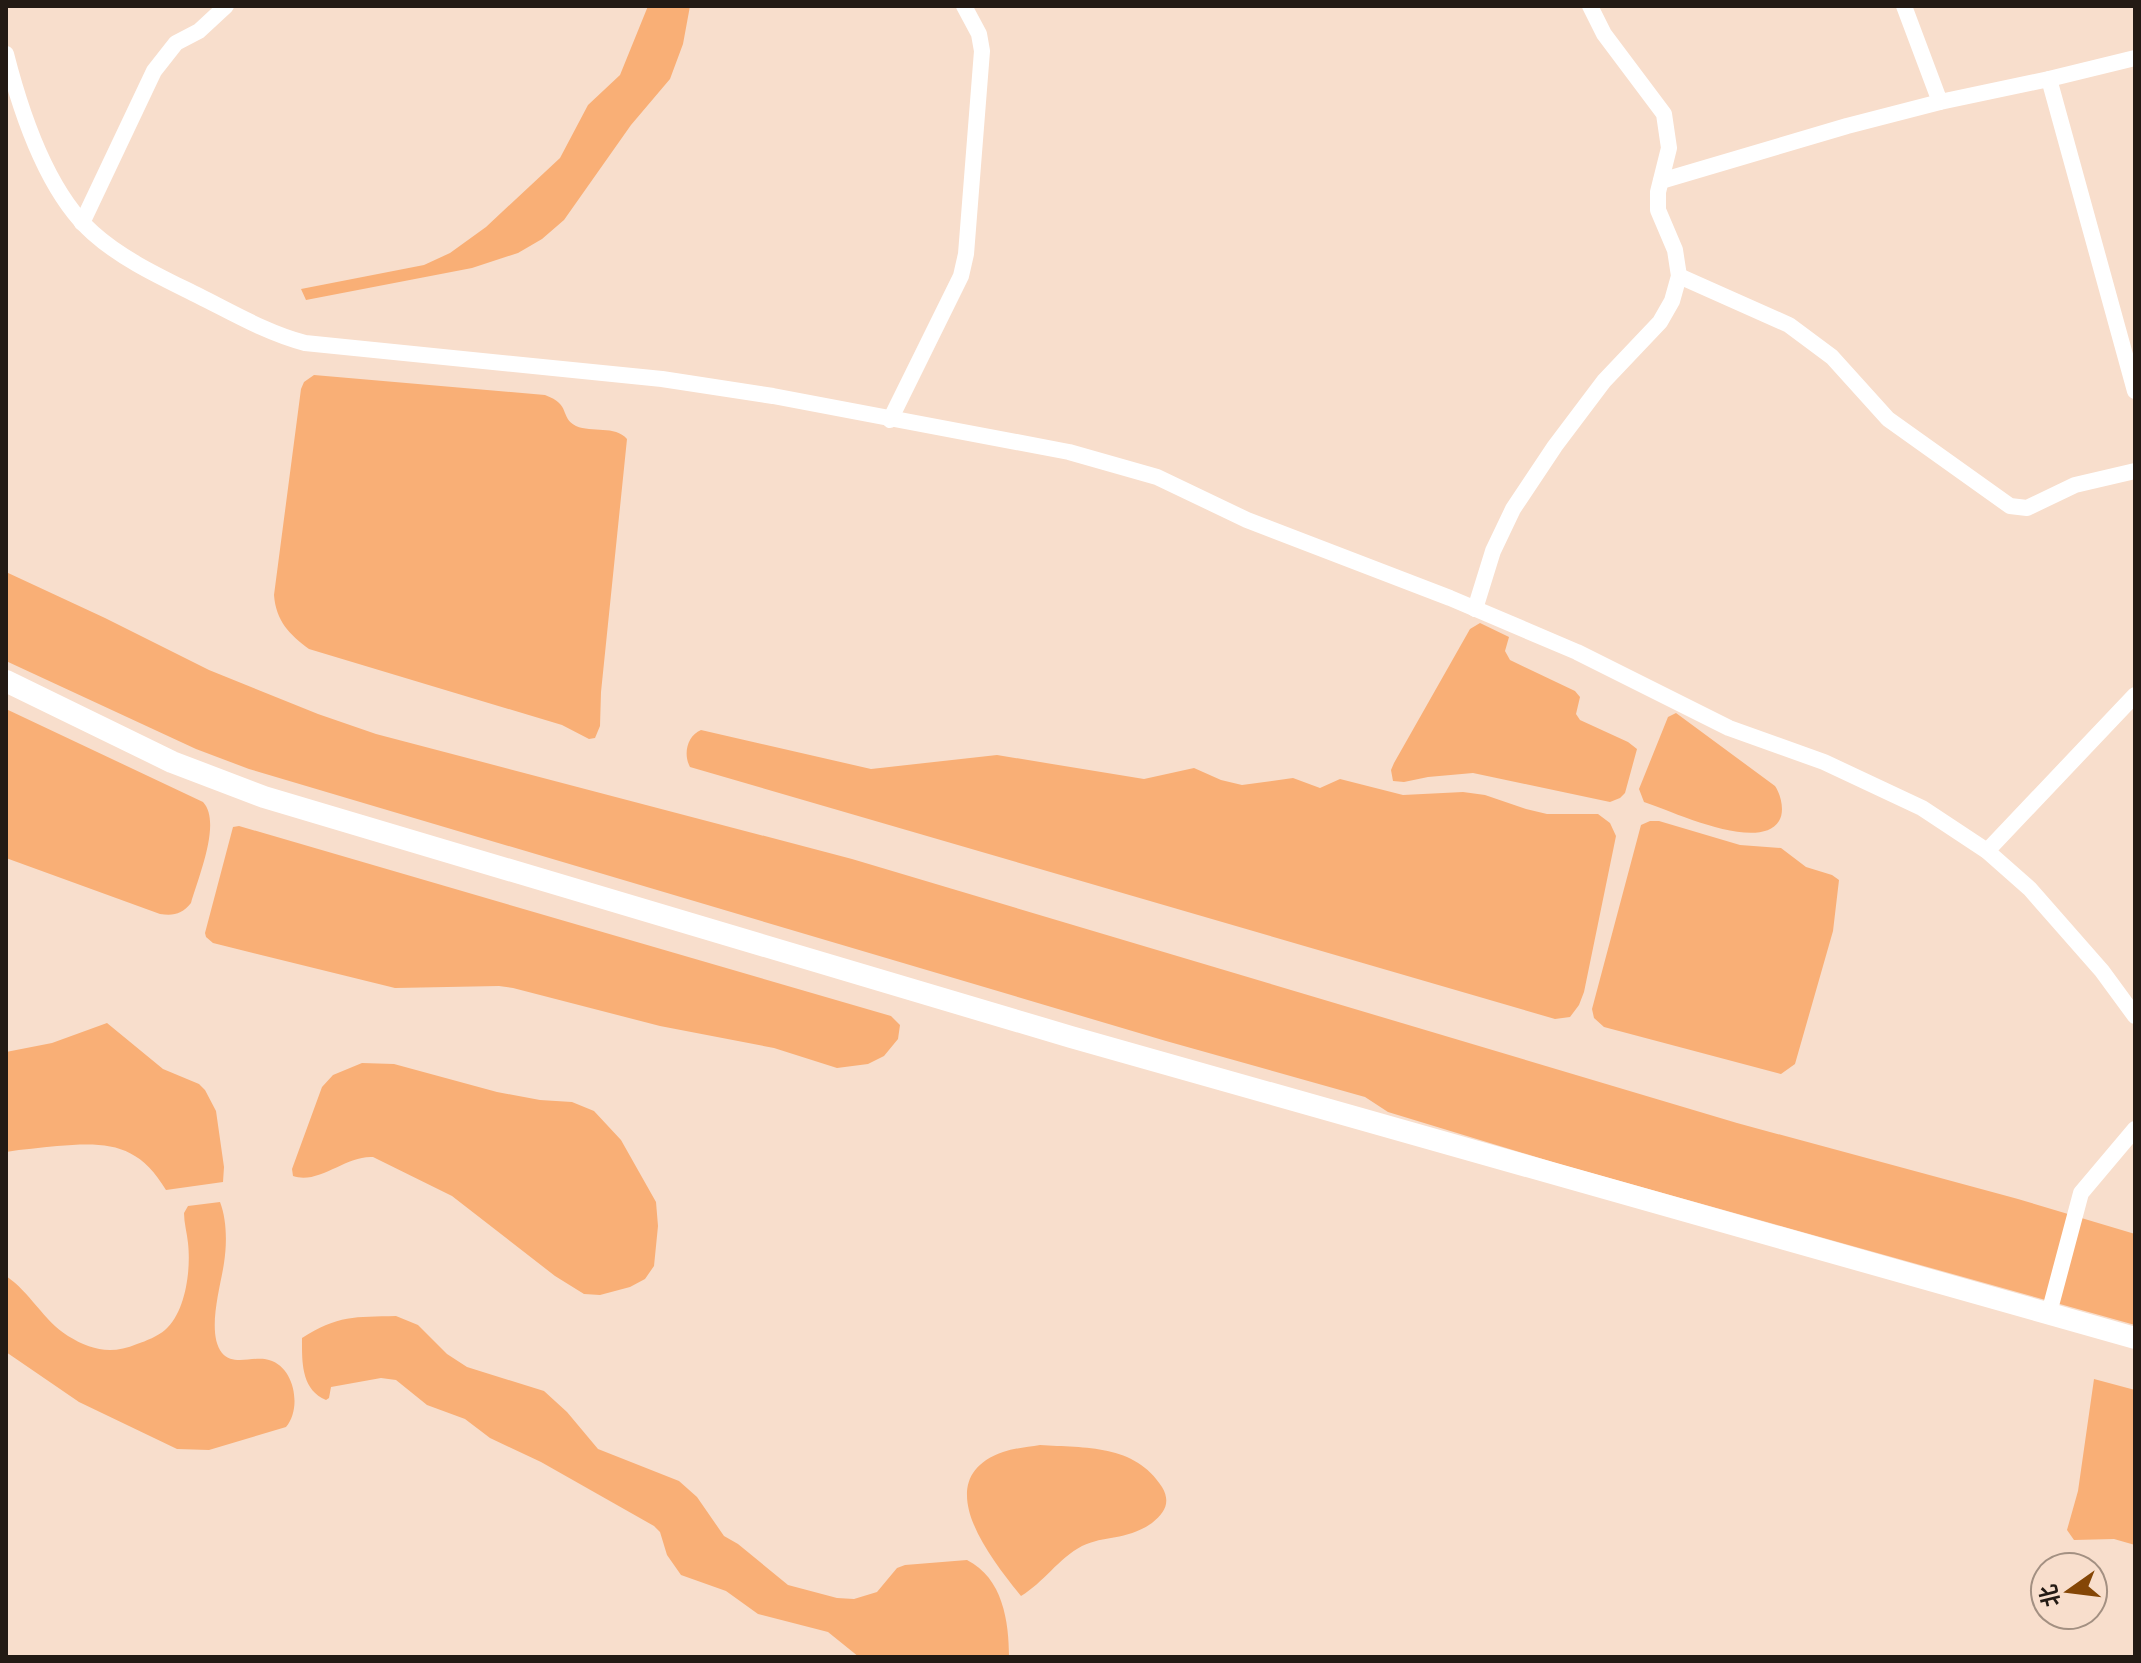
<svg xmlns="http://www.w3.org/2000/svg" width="2141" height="1663" viewBox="0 0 2141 1663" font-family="Roboto,'Noto Sans SC',sans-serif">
  <rect width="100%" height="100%" fill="#f8decc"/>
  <g fill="#f9af76">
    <path d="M648,6H690L683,44L670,79L631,125L564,220L542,239L518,253L472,268L306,300L301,289L424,265L450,253L486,227L560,158L588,105L620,75Z"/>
    <path d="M314,375L545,395C572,405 559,417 576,426C592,433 615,425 627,439L601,692L600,726L595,738L589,739L562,725L309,649C289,634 276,621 274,595L301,389L304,382Z"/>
    <path d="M6,572L105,618L209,670L318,714L376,734L852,859L1737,1123L2018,1199L2135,1234V1325L1559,1164L1388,1112L1365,1097L1166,1041L249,769L196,749L6,661Z"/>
    <path d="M1480,623L1509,637L1505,651L1510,660L1575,691L1580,697L1576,714L1580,720L1628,742L1637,749L1625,793L1620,798L1610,802L1473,773L1428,777L1404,782L1393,781L1391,770L1394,763L1470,629Z"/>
    <path d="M6,709L203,802C222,822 198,878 191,903C182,914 174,916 160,914L6,858Z"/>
    <path d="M1676,713L1775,786C1781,795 1785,811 1779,821C1759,853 1672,811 1644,802L1639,789L1668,717Z"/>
    <path d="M701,730L871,769L997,755L1144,779L1194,768L1221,780L1242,785L1293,778L1320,788L1340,779L1403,795L1463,792L1485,795L1526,809L1547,814H1598L1610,823L1616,836L1584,992L1579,1005L1570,1017L1555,1019L690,767C683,754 687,736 701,730Z"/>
    <path d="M1650,821H1659L1740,845L1781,848L1806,867L1832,875L1839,880L1833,931L1795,1064L1781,1074L1604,1027L1594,1018L1592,1009L1641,825Z"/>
    <path d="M239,826L891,1016L900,1025L898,1039L884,1056L868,1064L837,1068L774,1048L660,1026L513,988L499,986L395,988L213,943L206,937L205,933L233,827Z"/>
    <path d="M107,1023L163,1069L199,1084L205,1090L216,1111L224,1167L223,1182L166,1190C138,1143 107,1142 57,1146C40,1148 23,1149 6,1152V1052L52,1043Z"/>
    <path d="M362,1063L394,1064L497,1092L540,1100L572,1102L594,1111L621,1140L656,1202L658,1226L654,1266L645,1279L630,1287L600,1295L584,1294L555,1276L452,1196L373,1157C346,1155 319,1185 293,1176L292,1169L322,1087L333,1075Z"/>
    <path d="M220,1202C227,1220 227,1244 224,1263C221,1285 206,1333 222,1353C234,1367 255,1355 269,1360C295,1367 302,1409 286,1427L209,1450L177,1449L79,1402L6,1352V1276C30,1292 43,1320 68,1336C91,1350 111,1355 137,1344C146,1341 158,1336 165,1330C186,1312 191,1269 188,1243C187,1233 184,1223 184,1213L188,1206Z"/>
    <path d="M396,1316L418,1325L447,1354L467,1367L544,1391L567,1412L598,1449L679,1481L697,1497L724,1536L738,1544L788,1585L837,1598L854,1599L877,1592L897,1568L905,1565L967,1560C1003,1578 1009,1622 1009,1657H859L828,1632L758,1614L726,1591L681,1575L667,1555L660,1532L654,1526L541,1462L490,1438L465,1419L427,1405L396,1380L381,1378L331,1387L329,1398L326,1400C301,1389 302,1362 302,1338C338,1315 355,1317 396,1316Z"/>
    <path d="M2094,1379L2135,1390V1545L2114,1539L2074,1540L2067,1530L2078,1491Z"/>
    <path d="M1040,1445C1085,1448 1135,1444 1162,1487C1171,1502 1165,1513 1152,1523C1126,1541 1105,1535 1082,1546C1059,1558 1043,1583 1021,1596C992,1560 926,1479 1003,1452C1015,1448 1028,1447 1040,1445Z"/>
  </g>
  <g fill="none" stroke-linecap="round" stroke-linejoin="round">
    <g stroke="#fff" stroke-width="16">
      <path d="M1904,6L1940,102L2049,79L2135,391"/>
      <path d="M6,54C21,113 47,192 93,233C123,260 163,278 199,296C233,313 267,333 305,343L662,379L773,396L1069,452L1157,477L1247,520L1450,598L1577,652L1729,728L1824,762L1922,808L1987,851L2030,889L2102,971L2135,1016"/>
      <path d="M2049,79L2135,58"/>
      <path d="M1661,181L1847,126L1940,102"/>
      <path d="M82,223L154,71L176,43L199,31L226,6"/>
      <path d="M1679,276L1789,325L1832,357L1888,419L2010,506L2027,508L2075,485L2135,471"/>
      <path d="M890,420L961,276L966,254L982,51L979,34L964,6"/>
      <path d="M1475,609L1493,551L1513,509L1555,446L1604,381L1660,322L1672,301L1679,276L1675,250L1658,210V192L1669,148L1664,114L1604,34L1590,6"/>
      <path d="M1987,851L2135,695"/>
      <path d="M2049,1313L2081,1193L2135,1129"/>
    </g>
    <path stroke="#fff" stroke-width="22" d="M6,681L172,762L264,797L1071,1037L2135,1338"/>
  </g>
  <rect width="2141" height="1663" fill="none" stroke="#231a14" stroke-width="16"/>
  <g transform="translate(2069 1591) rotate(256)"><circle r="38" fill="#f8decc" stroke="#a39082" stroke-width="2"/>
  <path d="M0-6L14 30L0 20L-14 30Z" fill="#844606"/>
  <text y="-12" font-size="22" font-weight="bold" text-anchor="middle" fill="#231a14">北</text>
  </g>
</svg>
